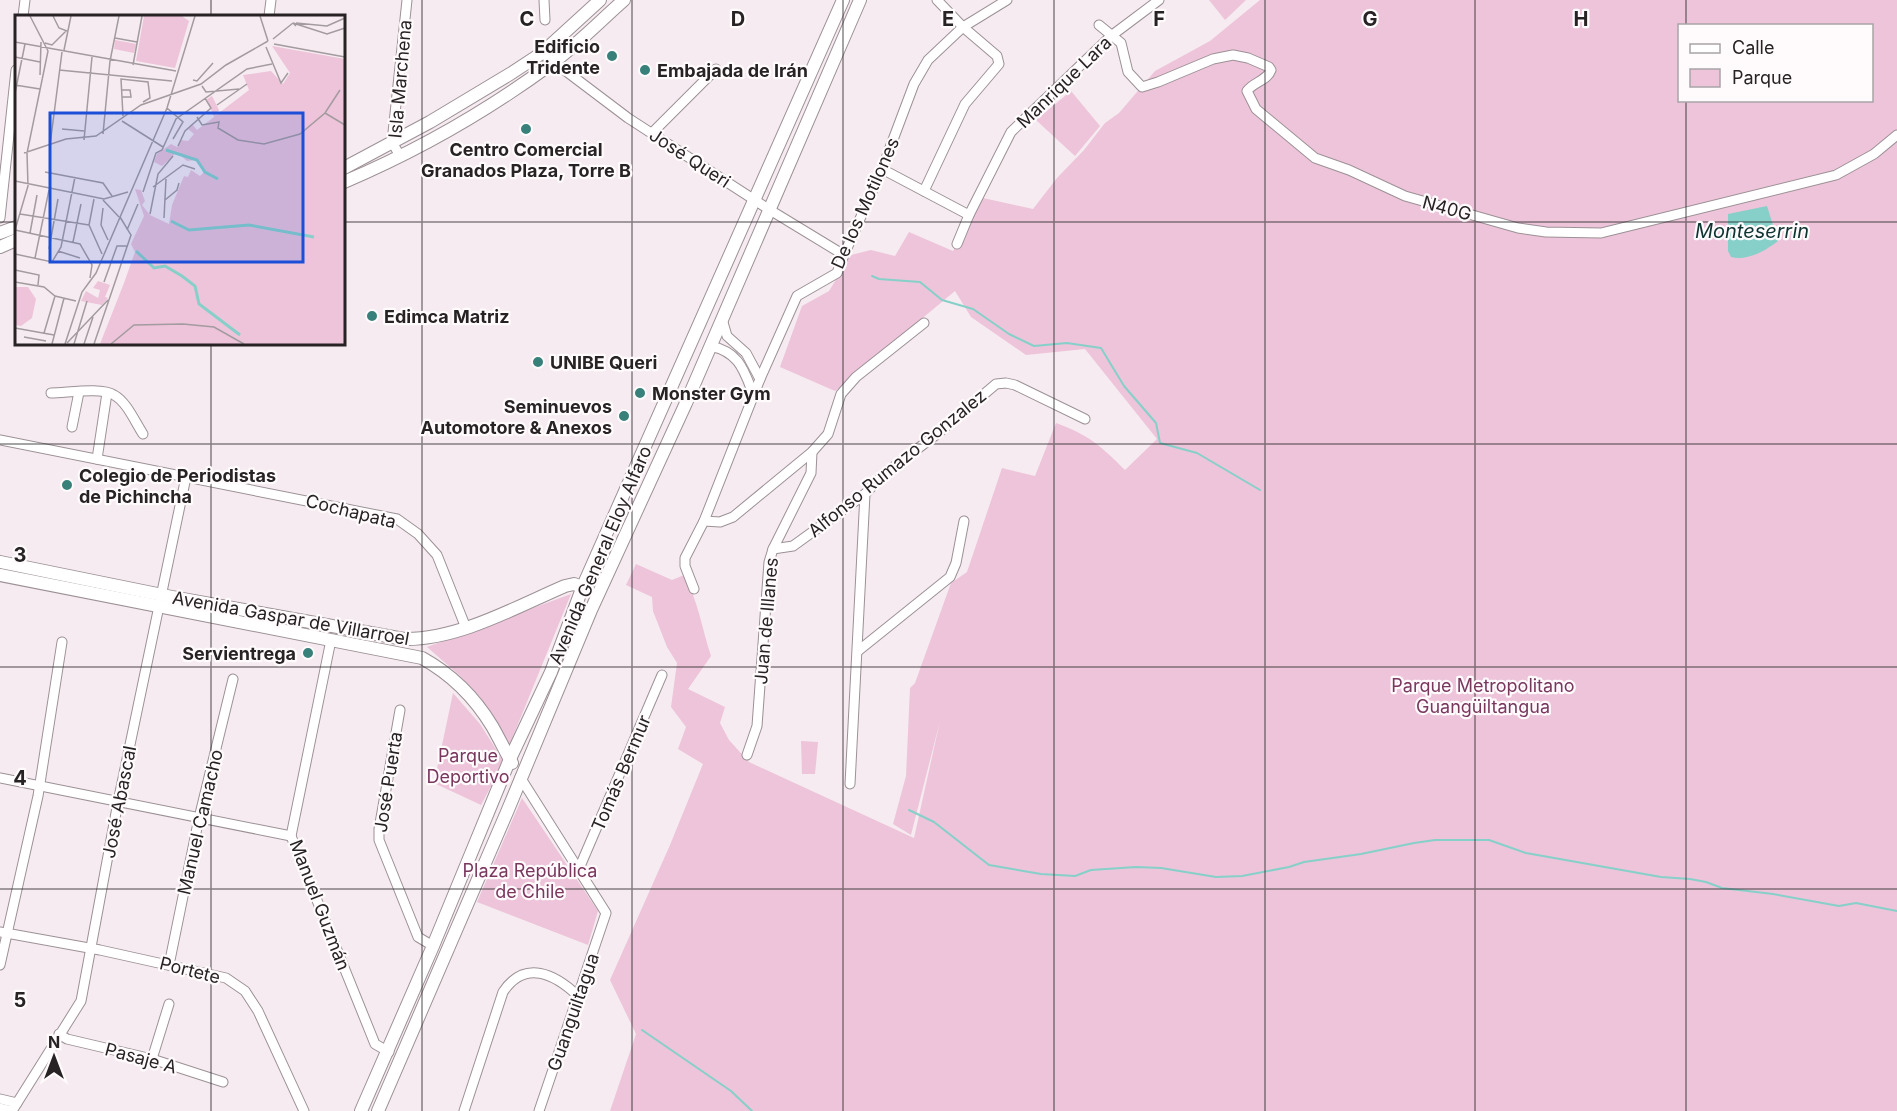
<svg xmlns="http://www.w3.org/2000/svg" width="1897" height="1111" viewBox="0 0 1897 1111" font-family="Inter,sans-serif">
  <rect width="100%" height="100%" fill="#f6ebf0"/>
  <g fill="#edc4d9" fill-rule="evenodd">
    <path d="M1209,0H1246L1225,20Z"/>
    <path d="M1260,0H1897V1111H610L636,1034L610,980L670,845L703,764L678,749L686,727L671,707L677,663L667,647L653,611L652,597L626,585L636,564L672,580L684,575C698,600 702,629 711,656L688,689L725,707L720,723L729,740L749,762L914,838L940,721L911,835L893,824L906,776L910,688L915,683L951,583L967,572L1002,468L1035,476L1056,423C1089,435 1101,446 1125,470L1157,439L1085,349L1026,355L971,317L955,291L835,391L780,367L802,306L829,291L851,255L871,250L895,256L909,232L953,251L983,198L1033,209L1057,178L1084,150L1105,123L1119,113L1155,71L1210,41ZM1680,26H1872V100H1680Z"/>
    <path d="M1071,91L1100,126L1075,156L1036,120Z"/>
    <path d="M571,594L509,746L480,697L458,674L427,647Z"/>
    <path d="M453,693L480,724L504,762L481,805L434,783Z"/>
    <path d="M801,741L818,742L815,774H802Z"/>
    <path d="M522,798L598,911L588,945L477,902Z"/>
  </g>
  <path fill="#86d0c9" d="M1767,206L1778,241C1765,251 1748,261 1731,257L1728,251V214Z"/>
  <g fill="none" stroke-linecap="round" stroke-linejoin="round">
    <g stroke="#86d0c9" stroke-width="2">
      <path d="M872,276L879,279L920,282L942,300L973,309L1009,334L1034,346L1067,343L1101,348L1124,386L1156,423L1160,443L1197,453L1260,490"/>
      <path d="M909,810L934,822L989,865L1041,874L1075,876L1091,870L1136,867L1161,868L1216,877L1242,876L1289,867L1304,862L1361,854L1414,843L1435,840H1489L1526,853L1661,877L1690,879L1706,882L1722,888L1773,894L1839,906L1856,903L1897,911"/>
      <path d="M642,1030L731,1091L752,1111"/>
    </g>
    <g stroke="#9c9196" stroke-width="11">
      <g id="minor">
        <path d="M544,0L545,20"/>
        <path d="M23,16L25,0"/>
        <path d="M269,16L271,0"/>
        <path d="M1099,25L1121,43L1128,72L1142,87L1158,82L1213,59L1233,55L1248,58L1269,67L1271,70C1267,81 1253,82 1247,91L1256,109L1315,158L1349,170L1405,196L1518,228L1546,232L1601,233L1836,175L1874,154L1897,135"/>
        <path d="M542,53L628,118L770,210L844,255"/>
        <path d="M652,133L716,69"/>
        <path d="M400,156L392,142L407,0"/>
        <path d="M882,169L969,215"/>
        <path d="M924,191L965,104L999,64L997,56L963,27L937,0"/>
        <path d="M0,218L16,70"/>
        <path d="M957,244L969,215L1011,132L1111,36L1159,0"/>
        <path d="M722,319L727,336L746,353L760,379"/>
        <path d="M710,346C740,352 744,371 754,396"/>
        <path d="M51,393C67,393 101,387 114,395C127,402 135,422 143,434"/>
        <path d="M72,427L79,392"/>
        <path d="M0,440L397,519L418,534L437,555L466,628"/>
        <path d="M97,459L107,393"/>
        <path d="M704,521L720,522L733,517L812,452L828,434L841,394L856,377L924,323"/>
        <path d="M773,549L793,546L865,494L883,475L937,434L996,384L1006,383L1015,385L1085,419"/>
        <path d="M694,589L685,566V558L704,521L760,379L797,296L837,273L844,255L882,169L914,84L928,60L963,27L1007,0"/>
        <path d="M331,640L291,836L375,1044L389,1052"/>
        <path d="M858,651L950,577L956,563L964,521"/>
        <path d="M400,710L379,829V840L418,937L433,946"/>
        <path d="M747,755L757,726L769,562L773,549L811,473L812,452"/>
        <path d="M520,777L606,913L539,1111"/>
        <path d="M0,778L291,836"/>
        <path d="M850,784L865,494"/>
        <path d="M578,871L662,675"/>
        <path d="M0,932L100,950L226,978L245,991L258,1011L304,1111"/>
        <path d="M0,965L38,796L62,642"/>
        <path d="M169,965L199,818L233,679"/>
        <path d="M59,1034L67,1039L152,1059L223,1082"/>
        <path d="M152,1059L169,1004"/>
        <path d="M0,1099L17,1103"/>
        <path d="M0,1108L12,1111L81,1001L118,802L186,477"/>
        <path d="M464,1111L503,992C525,959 555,974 578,996"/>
      </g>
    </g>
    <g stroke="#9c9196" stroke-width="14">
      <g id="major">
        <path d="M344,168L430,122L510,74L542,53L600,0"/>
        <path d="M344,182C417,151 487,111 551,64C577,45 600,21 624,0"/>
        <path d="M0,233L16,227"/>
        <path d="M0,247L16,240"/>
        <path d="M0,562L172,597L404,639C458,640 516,607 565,586L574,584L588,589"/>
        <path d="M0,575L422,658C451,674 475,698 492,726C499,738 505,751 512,763"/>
        <path d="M361,1111L433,946L510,759L551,672L583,586L843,0"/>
        <path d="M378,1111L507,812L591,610L686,403L860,0"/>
      </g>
    </g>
    <use href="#minor" stroke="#fff" stroke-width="9"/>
    <use href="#major" stroke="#fff" stroke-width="12"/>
  </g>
  <path fill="none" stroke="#272325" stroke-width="1.5" stroke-opacity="0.55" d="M211,0V16M422,0V1111M632,0V1111M843,0V1111M1054,0V1111M1265,0V1111M1475,0V1111M1686,0V26M1686,100V1111M0,222H16M344,222H1897M211,344V1111M0,444H1897M0,667H1897M0,889H1897"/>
  <g fill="#38807a" stroke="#fffafc" stroke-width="2">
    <circle cx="612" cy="56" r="6"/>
    <circle cx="645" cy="70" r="6"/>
    <circle cx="526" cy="129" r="6"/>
    <circle cx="372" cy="316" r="6"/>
    <circle cx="538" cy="362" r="6"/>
    <circle cx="640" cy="393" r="6"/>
    <circle cx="624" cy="416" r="6"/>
    <circle cx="67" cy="485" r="6"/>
    <circle cx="308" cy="653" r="6"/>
  </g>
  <g text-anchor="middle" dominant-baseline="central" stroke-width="4.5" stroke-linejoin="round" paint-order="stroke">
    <g font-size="18" font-weight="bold" fill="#272325" stroke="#fffafc" text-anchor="start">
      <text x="600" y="46" text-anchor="end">Edificio<tspan x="600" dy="21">Tridente</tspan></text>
      <text x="657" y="70">Embajada de Irán</text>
      <text x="526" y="149" text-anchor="middle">Centro Comercial<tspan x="526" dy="21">Granados Plaza, Torre B</tspan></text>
      <text x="384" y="316">Edimca Matriz</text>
      <text x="550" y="362">UNIBE Queri</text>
      <text x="652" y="393">Monster Gym</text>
      <text x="612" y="406" text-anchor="end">Seminuevos<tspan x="612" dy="21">Automotore &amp; Anexos</tspan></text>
      <text x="79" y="475">Colegio de Periodistas<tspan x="79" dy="21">de Pichincha</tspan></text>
      <text x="296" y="653" text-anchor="end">Servientrega</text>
    </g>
    <g font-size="18" fill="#272325" stroke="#fffafc">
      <text transform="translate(400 79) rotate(-85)">Isla Marchena</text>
      <text transform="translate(1064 82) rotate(-44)">Manrique Lara</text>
      <text transform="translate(690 158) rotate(33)">José Queri</text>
      <text transform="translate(865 203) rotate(-66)">De los Motilones</text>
      <text transform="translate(1447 208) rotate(15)">N40G</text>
      <text transform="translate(897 463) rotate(-39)">Alfonso Rumazo Gonzalez</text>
      <text transform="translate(351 511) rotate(14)">Cochapata</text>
      <text transform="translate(600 555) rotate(-67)">Avenida General Eloy Alfaro</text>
      <text transform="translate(291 618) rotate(10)">Avenida Gaspar de Villarroel</text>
      <text transform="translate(766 621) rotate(-85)">Juan de Illanes</text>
      <text transform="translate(621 773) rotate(-67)">Tomás Bermur</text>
      <text transform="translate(388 782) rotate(-81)">José Puerta</text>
      <text transform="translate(119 802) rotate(-79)">José Abascal</text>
      <text transform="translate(200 822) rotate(-77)">Manuel Camacho</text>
      <text transform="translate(320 905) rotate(69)">Manuel Guzmán</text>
      <text transform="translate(190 970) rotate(14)">Portete</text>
      <text transform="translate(573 1012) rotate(-71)">Guanguiltagua</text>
      <text transform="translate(141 1058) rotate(15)">Pasaje A</text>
    </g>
    <g font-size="18" fill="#7a375e" stroke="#fffafc">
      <text x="1483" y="685">Parque Metropolitano<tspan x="1483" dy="21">Guangüiltangua</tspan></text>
      <text x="468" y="755">Parque<tspan x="468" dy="21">Deportivo</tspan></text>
      <text x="530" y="870">Plaza República<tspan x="530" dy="21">de Chile</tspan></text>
    </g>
    <g font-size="20" font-style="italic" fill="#0e3330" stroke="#fffafc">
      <text x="1752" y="231">Monteserrin</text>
    </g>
  </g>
  <g transform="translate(15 15)">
    <rect width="330" height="330" fill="#f6ebf0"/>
    <path d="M129,1H167L174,6L160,53L121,46ZM100,25L121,29L119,38L99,34ZM257,31L330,44V329H85L109,268L120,237L116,229L129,201L120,174L126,175L130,186L127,190L135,200L154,209L157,190L169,161L173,162L176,155L185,161L189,157L180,145L172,146L162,137L147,151L139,147L142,139L156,129L162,132L166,125L173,126L179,119L173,114L178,110L182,115L199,102L192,84L197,81L204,95L200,101L234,75L228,60L256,56L268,69L275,58ZM83,266L95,270L90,282L93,283L87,290L66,286L71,276L83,283L85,275L78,273ZM0,272H13L21,284L17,303L6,311L0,310Z" fill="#edc4d9"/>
    <path fill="none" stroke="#86d0c9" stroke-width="3" d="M151,135L182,145L190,157L203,164M156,206L174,215L234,210L299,222M121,236L139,253L150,251L167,261L180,271L184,289L225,320"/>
    <path fill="none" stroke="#a39b9f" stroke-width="1.5" d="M38,1L44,13L52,16M245,1L253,26M281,8L312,11L330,3M281,11L278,8L312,19L330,13M100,23L122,27M258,24L278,8M0,27L161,56M30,28L37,30L51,16M259,29L330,42M251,32L266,68L273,58M49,35L56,1M0,42L25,47M118,50L127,1M44,55L157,66M25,60L26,27M178,65L182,66L198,48M0,70L25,74M187,71L191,77L224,74M107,75H115L116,82H107M0,78L10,29M202,90L232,69M152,93L168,107L158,124M310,98L330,110M108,101L106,64L133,67L135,83L128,87M182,102L187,110L204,107L203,113L223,125L249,129L285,119L310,98L325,75M107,106L148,132M47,114L69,116M88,119L95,46L104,1M69,125L77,42M35,130L47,37M163,131L170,116L196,93L190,83M9,138L51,124L81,121L126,90L186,69L211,50L253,26M30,157L88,168L97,181M0,166L89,184L113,177M138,172L168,150L180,154M128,177L141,138L147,135L161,104L232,54L257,49M79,184L74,210L87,239M88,185L104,202M150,185L162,175L164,168M88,193L86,210L93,225M5,199L74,210M135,199L143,159L158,141M149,203L151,164M0,215L65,229L77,250L75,263M0,215L13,171L12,138L33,36L15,1M112,215L123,189M15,218L22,180M58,227L66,189M34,234L43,184M43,236L65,243M0,239L37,247L46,232L60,162M20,243L34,175M0,255L24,260L23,270M0,267L29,272L40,281L61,286M89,267L102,231H112M0,313L39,320M29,318L40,281M9,322L31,326M52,328L93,285M37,329L49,283M50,329L67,277L81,258L152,93L180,1M59,329L72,286M69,329L78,302M79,329L116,220L105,202M96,329L119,310L168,309L199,312L229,329"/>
    <path fill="#1d4ed8" fill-opacity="0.15" stroke="#1d4ed8" stroke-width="3" d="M35,98H288V247H35Z"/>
    <rect width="330" height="330" fill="none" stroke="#272325" stroke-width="3"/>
  </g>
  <g font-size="20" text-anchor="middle" font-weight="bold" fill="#272325" stroke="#fffafc" stroke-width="4.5" stroke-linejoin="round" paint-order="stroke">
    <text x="527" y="26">C</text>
    <text x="738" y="26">D</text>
    <text x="948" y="26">E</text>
    <text x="1159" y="26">F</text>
    <text x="1370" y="26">G</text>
    <text x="1581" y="26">H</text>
    <text x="20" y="562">3</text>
    <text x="20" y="785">4</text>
    <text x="20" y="1007">5</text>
  </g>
  <rect x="1678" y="24" width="195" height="78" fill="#fffafc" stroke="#a9a4a6" stroke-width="1.5"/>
  <rect x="1690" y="44" width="30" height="9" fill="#ffffff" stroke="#a9a4a6" stroke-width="1.5"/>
  <text x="1732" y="54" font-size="18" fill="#272325">Calle</text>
  <rect x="1690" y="69" width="30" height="18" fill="#edc4d9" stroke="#a9a4a6" stroke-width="1.5"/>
  <text x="1732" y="84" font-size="18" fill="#272325">Parque</text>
  <g transform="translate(54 1057)" stroke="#fffafc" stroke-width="4.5" paint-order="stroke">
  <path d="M0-4.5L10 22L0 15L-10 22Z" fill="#272325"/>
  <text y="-9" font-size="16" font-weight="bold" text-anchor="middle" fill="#272325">N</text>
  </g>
</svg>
